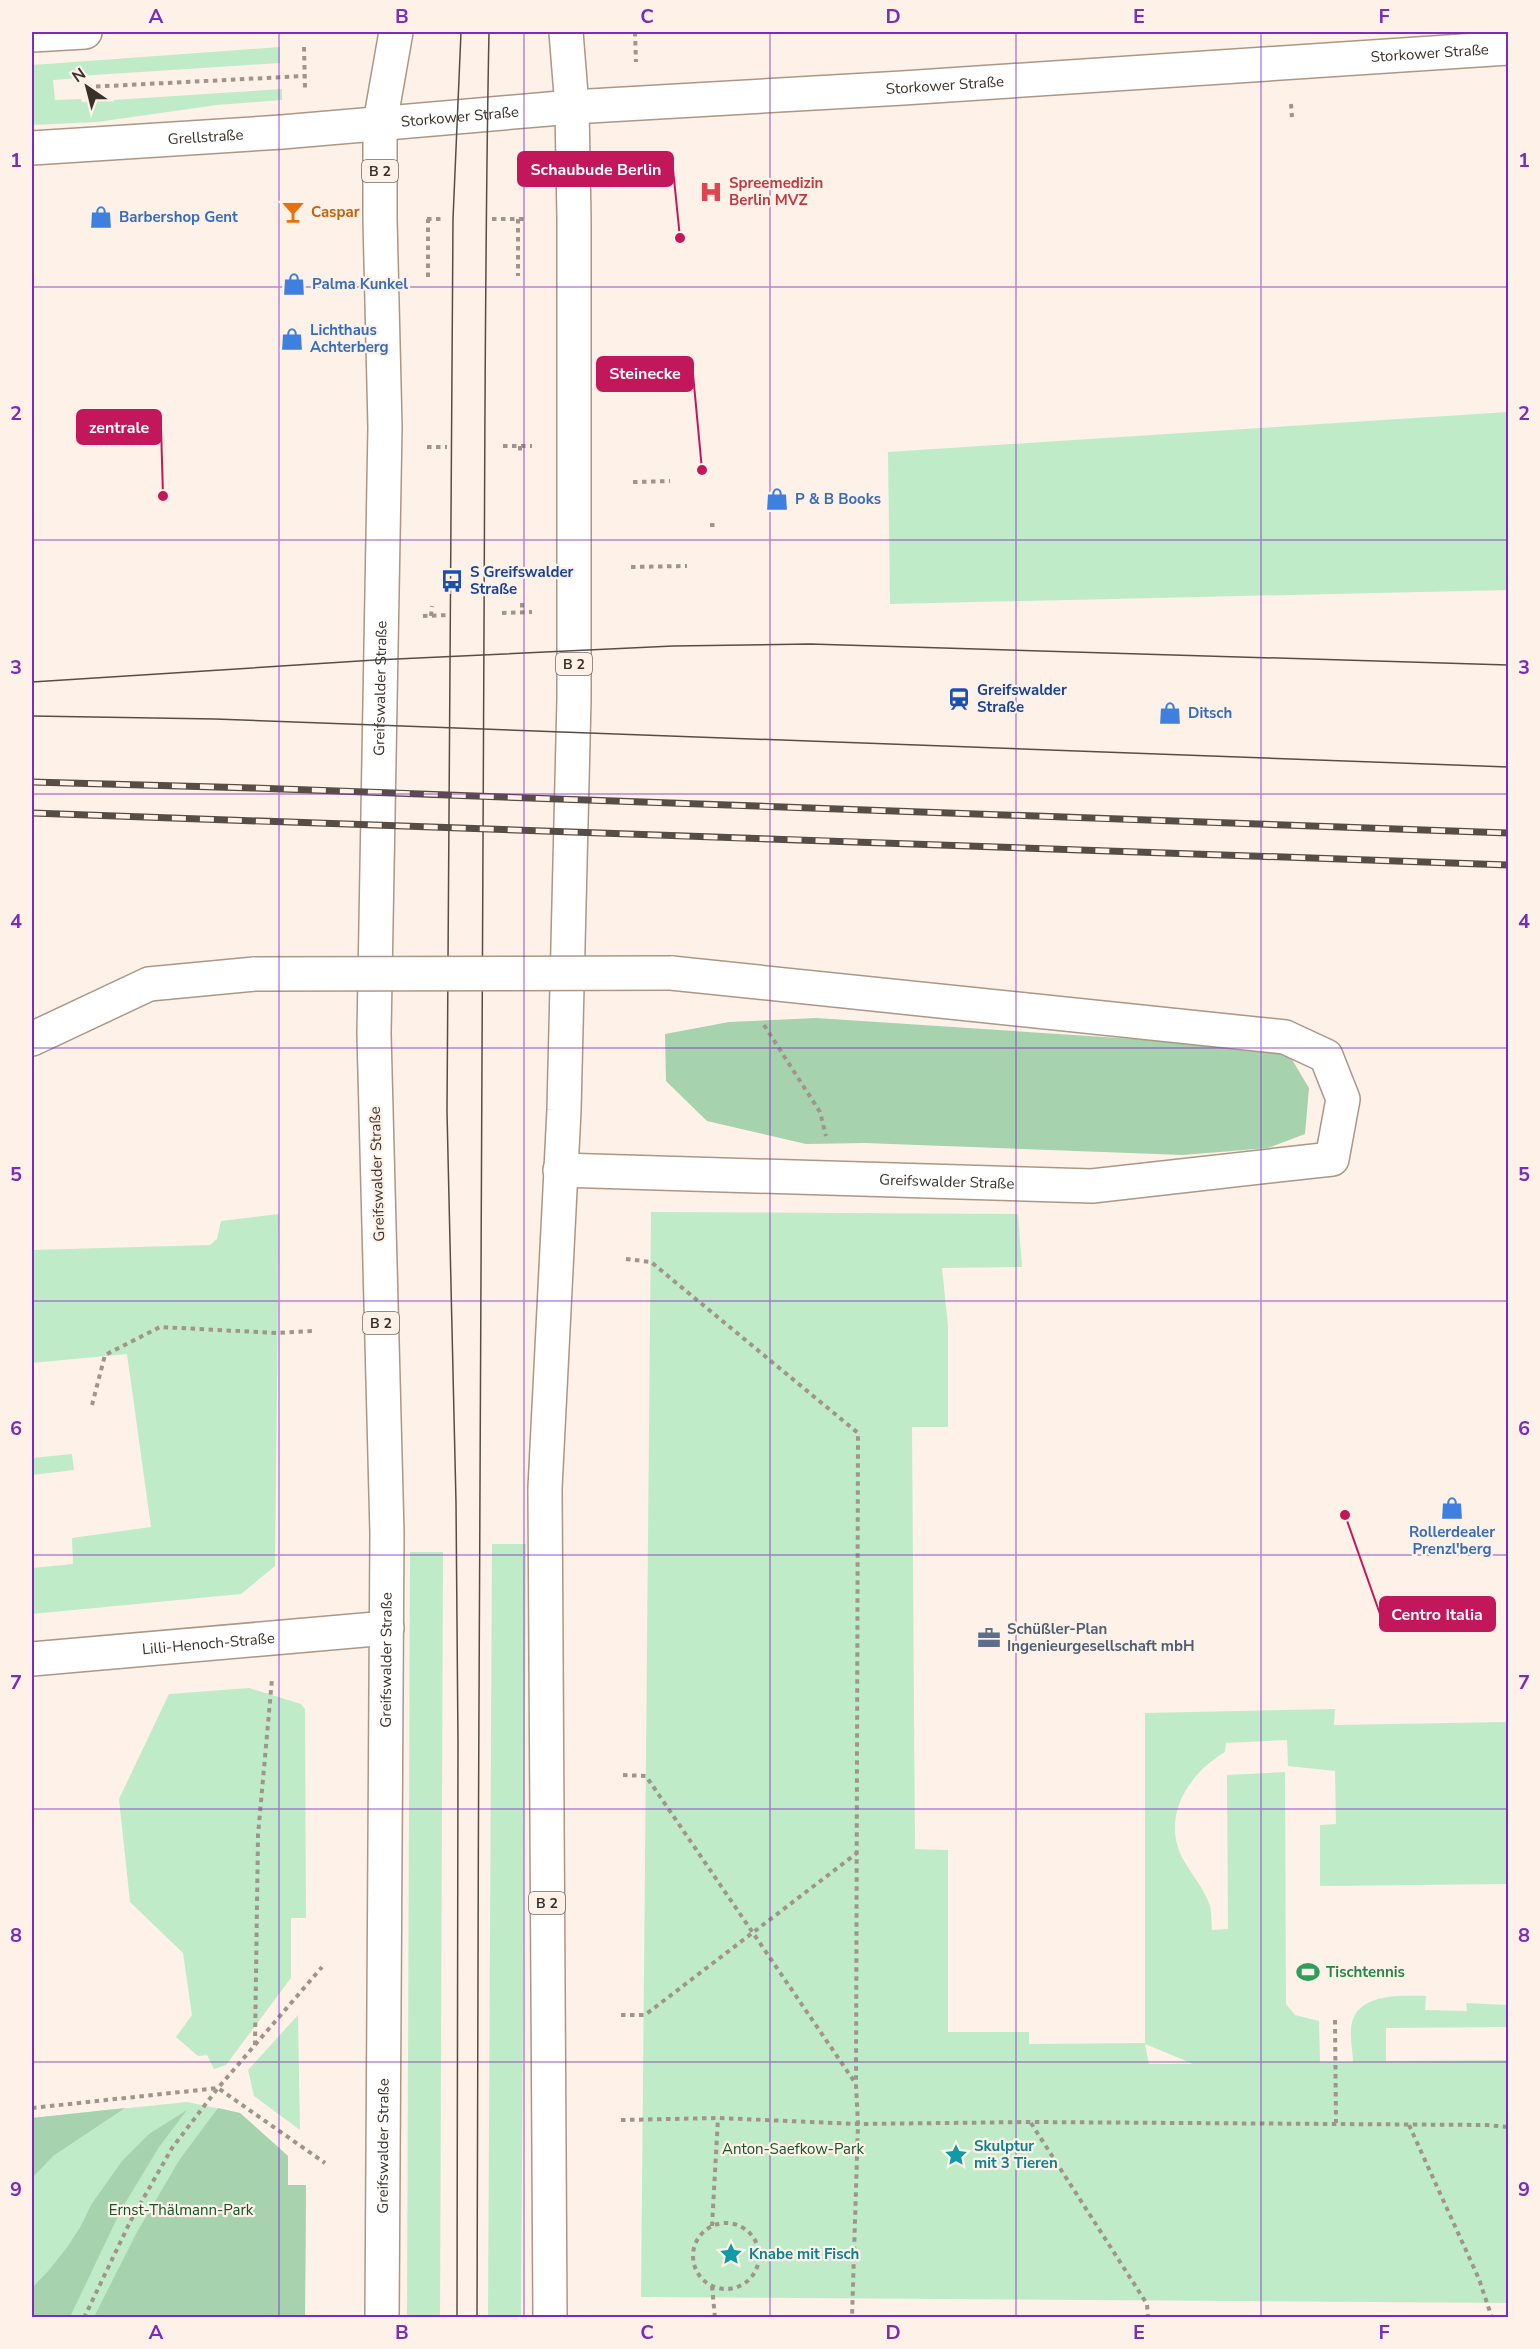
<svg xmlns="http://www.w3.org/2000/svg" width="1540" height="2349" viewBox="0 0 1540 2349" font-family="'Nunito Sans',sans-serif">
  <rect width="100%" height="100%" fill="#fef1e7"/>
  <g fill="#c0ebc8" fill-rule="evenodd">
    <path d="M280,47V63L79,76V78L53,80L55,100L81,99L82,102L282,89V100L217,105L97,122L32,125V65Z"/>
    <path d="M1508,412V590L890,604L888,452Z"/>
    <path d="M651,1212L1018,1214L1022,1267L942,1268L948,1326V1427H912L915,1849L948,1850V2032H1029V2044L1145,2043V1713L1335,1709L1334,1725L1508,1722V1884L1320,1886V1825L1336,1824L1335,1771L1288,1766L1287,1740L1226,1743L1225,1752C1191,1772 1163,1812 1180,1853C1188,1871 1204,1887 1210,1906C1212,1913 1211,1922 1212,1930L1228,1929L1227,1775L1285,1772L1286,2004L1295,2015L1319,2021L1320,2062H1353C1353,2048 1347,2027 1355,2015C1368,1993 1404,1996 1426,1996L1425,2010L1467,2011L1466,2003L1508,2005V2027L1386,2028V2061L1508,2060V2303L641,2297ZM1145,2044L1191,2063L1192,2064H1149Z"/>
    <path d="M279,1214L275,1566L241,1594L32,1614V1568L73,1564L72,1538L151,1527L127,1354L32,1363V1250L210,1245L217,1239L221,1221Z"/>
    <path d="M72,1454L74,1470L32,1475V1458Z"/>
    <path d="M492,1544H526L521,2318L488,2317Z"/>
    <path d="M410,1552H443L440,2318L407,2317Z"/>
    <path d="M249,1688L301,1704L305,1709L306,1918H291V1978L226,2065L214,2069L207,2055L198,2056L176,2037L192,2015L183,1953L130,1902L119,1799L169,1694Z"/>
    <path d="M298,2015L300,2130L254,2096L248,2070Z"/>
    <path d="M187,2102L240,2113L288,2156V2185H306L305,2317H32V2118Z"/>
  </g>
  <g fill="#a6d2ae">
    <path d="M816,1018L1272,1048L1291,1058L1309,1088L1305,1134L1268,1148L1183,1155L865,1143L806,1144L707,1121L666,1081L665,1034L729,1022Z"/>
    <path d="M125,2108L53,2156L32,2178V2118Z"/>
    <path d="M218,2108L240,2113L288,2156V2185H306L305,2317H94L137,2232L180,2159Z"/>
    <path d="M187,2110L159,2147L121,2210L70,2317H32V2288L50,2269L68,2246L81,2226L91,2205L122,2161L149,2134Z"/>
  </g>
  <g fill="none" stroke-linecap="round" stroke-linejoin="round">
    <g stroke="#ab9787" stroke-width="36">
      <g id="minor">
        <path d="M32,35L85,32"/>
        <path id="s1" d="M32,148L282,132L572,107L903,88L1508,48"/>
        <path d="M32,1039L149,984L255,974"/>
        <path id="s2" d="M560,1170L1092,1186L1332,1159L1343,1099L1326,1056L1285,1037L671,973"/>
        <path id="s3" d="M32,1659L387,1628"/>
      </g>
    </g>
    <g stroke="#ab9787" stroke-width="36">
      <g id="major">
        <path id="s4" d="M382,2318L387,1533L374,1034L385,427L380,219V123L396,32"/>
        <path d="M550,2318L545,1488L564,1110L574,699V219L572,107L566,32"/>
      </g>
    </g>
    <g stroke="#a0958d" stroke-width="4" stroke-dasharray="4.5 4.5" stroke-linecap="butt">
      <path d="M635,32L636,62"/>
      <path d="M304,47L305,88"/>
      <path d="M87,87L305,76"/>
      <path d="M1291,104L1292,117"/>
      <path d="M427,219H441"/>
      <path d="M492,219H526"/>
      <path d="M518,219V276"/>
      <path d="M428,277V219"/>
      <path d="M503,446H532"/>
      <path d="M520,446V455"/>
      <path d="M427,447H447"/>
      <path d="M633,482L670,481"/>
      <path d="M710,525H719"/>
      <path d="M631,567L687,566"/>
      <path d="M522,603V613"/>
      <path d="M502,613L532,612"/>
      <path d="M423,616L449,615"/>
      <path d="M431,616L432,606"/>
      <path d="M764,1025L820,1112L826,1136"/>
      <path d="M626,1259L651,1262L858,1433L856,2085L858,2124L852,2318"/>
      <path d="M92,1405L105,1355L160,1327L277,1333L312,1331"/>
      <path d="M623,1775L646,1776L856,2084"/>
      <path d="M621,2015H645L857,1853"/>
      <path d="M1335,2020L1336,2123"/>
      <path d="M255,2045L258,1835L272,1679"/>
      <path d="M32,2108L218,2088L325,2163"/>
      <path d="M621,2120L718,2118L858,2124L1031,2122L1487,2125L1508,2127"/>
      <path d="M1031,2123L1147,2304L1148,2318"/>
      <path d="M1409,2125L1479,2279L1492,2318"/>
      <circle cx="726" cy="2256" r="33"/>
      <path d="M712,2226L718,2118"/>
      <path d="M712,2286L715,2318"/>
      <path d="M84,2318L130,2222L172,2148L218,2088L322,1967"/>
    </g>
    <use href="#minor" stroke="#fff" stroke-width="33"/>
    <use href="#major" stroke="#fff" stroke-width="33"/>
    <g stroke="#564e46" stroke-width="1.5">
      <path d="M32,682L375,660L673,646L810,644L1508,665"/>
      <path d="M32,716L215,719L1508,767"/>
      <path d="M457,2318L458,1743L456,1502L447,1112L453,219L461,32"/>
      <path d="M477,2318C479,1755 479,1192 484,629C485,430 485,231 489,32"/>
    </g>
    <g stroke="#564e46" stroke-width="7">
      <g id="rail">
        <path d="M32,782L253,788L1508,833"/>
        <path d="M32,813L1508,865"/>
      </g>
    </g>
    <use href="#rail" stroke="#fef1e7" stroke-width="4.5" stroke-dasharray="14" stroke-linecap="butt"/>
    <g stroke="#ab9787" stroke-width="36" stroke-linecap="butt">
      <path id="minor-bridge" d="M255,974L671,973"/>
    </g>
    <use href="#minor-bridge" stroke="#fff" stroke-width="33"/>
  </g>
  <path fill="none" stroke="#7b2cbf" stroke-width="1.5" stroke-opacity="0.55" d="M279,32V2318M524,32V2318M770,32V2318M1016,32V2318M1261,32V2318M32,287H1508M32,540H1508M32,794H1508M32,1048H1508M32,1301H1508M32,1555H1508M32,1809H1508M32,2062H1508"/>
  <defs>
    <g id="hospital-bare" transform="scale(1.8)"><path d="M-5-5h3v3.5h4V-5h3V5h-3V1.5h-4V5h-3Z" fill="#e0444e" stroke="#fef1e7" stroke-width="2.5" paint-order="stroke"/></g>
    <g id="bar-bare" transform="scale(1.8)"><path d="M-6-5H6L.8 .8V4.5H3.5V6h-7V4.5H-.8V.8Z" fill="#e8710a" stroke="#fef1e7" stroke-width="2.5" paint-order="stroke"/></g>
    <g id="shop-bare" transform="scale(1.8)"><path d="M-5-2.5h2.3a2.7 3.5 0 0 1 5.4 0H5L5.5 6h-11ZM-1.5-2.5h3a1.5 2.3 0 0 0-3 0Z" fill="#3f7fe0" stroke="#fef1e7" stroke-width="2.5" paint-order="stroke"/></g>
    <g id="bus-bare" transform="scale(1.8)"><path d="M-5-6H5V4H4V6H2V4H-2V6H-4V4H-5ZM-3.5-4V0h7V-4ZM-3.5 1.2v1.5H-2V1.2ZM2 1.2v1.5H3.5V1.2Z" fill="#1a4fb4" stroke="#fef1e7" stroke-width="2.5" paint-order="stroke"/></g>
    <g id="station-bare" transform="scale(1.8)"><path d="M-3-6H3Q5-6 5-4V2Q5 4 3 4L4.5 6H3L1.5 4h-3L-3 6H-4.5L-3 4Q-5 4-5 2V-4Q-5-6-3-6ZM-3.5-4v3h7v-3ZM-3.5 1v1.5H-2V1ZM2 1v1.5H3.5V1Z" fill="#1a4fb4" stroke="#fef1e7" stroke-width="2.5" paint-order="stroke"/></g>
    <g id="office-bare" transform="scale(1.8)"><path d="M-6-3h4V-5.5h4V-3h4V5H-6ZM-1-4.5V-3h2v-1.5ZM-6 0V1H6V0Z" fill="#5c6f8a" stroke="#fef1e7" stroke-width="2.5" paint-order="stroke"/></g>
    <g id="stadium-bare" transform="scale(1.8)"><path d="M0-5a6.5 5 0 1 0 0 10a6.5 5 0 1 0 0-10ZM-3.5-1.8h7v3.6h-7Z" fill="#2e9e5b" stroke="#fef1e7" stroke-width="2.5" paint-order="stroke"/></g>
    <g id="sight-bare" transform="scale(1.8)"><path d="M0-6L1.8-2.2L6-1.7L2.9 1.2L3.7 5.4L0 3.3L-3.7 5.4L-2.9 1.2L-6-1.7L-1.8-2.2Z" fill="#0f9aa8" stroke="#fef1e7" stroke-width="2.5" paint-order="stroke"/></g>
  </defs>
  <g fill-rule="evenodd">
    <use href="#hospital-bare" x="711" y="192"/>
    <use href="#bar-bare" x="293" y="212"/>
    <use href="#shop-bare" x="101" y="217"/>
    <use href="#shop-bare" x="294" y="284"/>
    <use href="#shop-bare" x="292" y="339"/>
    <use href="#shop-bare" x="777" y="499"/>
    <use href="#bus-bare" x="452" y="581"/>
    <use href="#station-bare" x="959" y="699"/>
    <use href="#shop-bare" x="1170" y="713"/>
    <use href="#shop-bare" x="1452" y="1508"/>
    <use href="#office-bare" x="989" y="1638"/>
    <use href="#stadium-bare" x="1308" y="1972"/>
    <use href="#sight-bare" x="956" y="2155"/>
    <use href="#sight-bare" x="731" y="2254"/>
  </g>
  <g text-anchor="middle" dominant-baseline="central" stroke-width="4.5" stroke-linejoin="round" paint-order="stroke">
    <g fill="#fef1e7" stroke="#746b63" stroke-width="1.5">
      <rect x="362" y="160" width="36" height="22" rx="4.5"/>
      <rect x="556" y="653" width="36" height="22" rx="4.5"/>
      <rect x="363" y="1312" width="36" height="22" rx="4.5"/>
      <rect x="529" y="1892" width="36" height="22" rx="4.5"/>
    </g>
    <g font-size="14" font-weight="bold" fill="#39312a">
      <text x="380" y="171">B 2</text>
      <text x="574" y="664">B 2</text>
      <text x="381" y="1323">B 2</text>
      <text x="547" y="1903">B 2</text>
    </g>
    <g font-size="15" fill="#39312a" stroke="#fef1e7">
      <text stroke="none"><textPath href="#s1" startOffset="1401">Storkower Straße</textPath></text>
      <text stroke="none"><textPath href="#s1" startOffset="915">Storkower Straße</textPath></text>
      <text stroke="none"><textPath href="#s1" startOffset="429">Storkower Straße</textPath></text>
      <text stroke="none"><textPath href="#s1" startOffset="174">Grellstraße</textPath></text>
      <text stroke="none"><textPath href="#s4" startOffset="1630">Greifswalder Straße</textPath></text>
      <text transform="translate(377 1174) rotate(-92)">Greifswalder Straße</text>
      <text stroke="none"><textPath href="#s2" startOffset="387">Greifswalder Straße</textPath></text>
      <text stroke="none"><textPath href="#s3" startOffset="177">Lilli-Henoch-Straße</textPath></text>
      <text stroke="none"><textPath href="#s4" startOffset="658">Greifswalder Straße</textPath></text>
      <text stroke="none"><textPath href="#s4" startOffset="172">Greifswalder Straße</textPath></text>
    </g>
    <g font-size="15" font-weight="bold" fill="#be3a42" stroke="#fef1e7" text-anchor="start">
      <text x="729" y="183">Spreemedizin<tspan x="729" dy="17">Berlin MVZ</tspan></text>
    </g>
    <g font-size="15" font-weight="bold" fill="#c56008" stroke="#fef1e7" text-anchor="start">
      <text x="311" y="212">Caspar</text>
    </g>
    <g font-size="15" font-weight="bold" fill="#366cbe" stroke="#fef1e7" text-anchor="start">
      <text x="119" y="217">Barbershop Gent</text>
      <text x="312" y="284">Palma Kunkel</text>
      <text x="310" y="330">Lichthaus<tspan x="310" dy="17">Achterberg</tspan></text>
      <text x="795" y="499">P &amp; B Books</text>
      <text x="1188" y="713">Ditsch</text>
      <text x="1452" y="1532" text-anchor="middle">Rollerdealer<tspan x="1452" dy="17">Prenzl'berg</tspan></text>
    </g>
    <g font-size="15" font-weight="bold" fill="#164399" stroke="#fef1e7" text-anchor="start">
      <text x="470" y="572">S Greifswalder<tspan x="470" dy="17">Straße</tspan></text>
      <text x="977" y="690">Greifswalder<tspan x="977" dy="17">Straße</tspan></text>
    </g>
    <g font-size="15" font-weight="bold" fill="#4e5e75" stroke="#fef1e7" text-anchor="start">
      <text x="1007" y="1629">Schüßler-Plan<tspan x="1007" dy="17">Ingenieurgesellschaft mbH</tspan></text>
    </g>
    <g font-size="15" font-weight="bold" fill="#27864d" stroke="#fef1e7" text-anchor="start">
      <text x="1326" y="1972">Tischtennis</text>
    </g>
    <g font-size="15" font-weight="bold" fill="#0d838f" stroke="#fef1e7" text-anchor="start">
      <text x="974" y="2146">Skulptur<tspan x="974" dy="17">mit 3 Tieren</tspan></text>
      <text x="749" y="2254">Knabe mit Fisch</text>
    </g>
    <g font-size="15" fill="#115529" stroke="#fef1e7">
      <text x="793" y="2149">Anton-Saefkow-Park</text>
      <text x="181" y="2210">Ernst-Thälmann-Park</text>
    </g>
  </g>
  <path fill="none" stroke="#c2185b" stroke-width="2" d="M680 238L673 169M702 470L693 374M163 496L161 427M1345 1515L1380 1614"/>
  <g fill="#c2185b" stroke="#fef1e7" stroke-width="2">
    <circle cx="680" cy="238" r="6"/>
    <circle cx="702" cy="470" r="6"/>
    <circle cx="163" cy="496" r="6"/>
    <circle cx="1345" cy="1515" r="6"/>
  </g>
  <g fill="#c2185b" stroke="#c2185b" stroke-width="2">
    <rect x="518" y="152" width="155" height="34" rx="6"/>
    <rect x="597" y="357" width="96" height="34" rx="6"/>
    <rect x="77" y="410" width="84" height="34" rx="6"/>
    <rect x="1380" y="1597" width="115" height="34" rx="6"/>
  </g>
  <g font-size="16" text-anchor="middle" font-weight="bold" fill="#fff">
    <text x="596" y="175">Schaubude Berlin</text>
    <text x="645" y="379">Steinecke</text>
    <text x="119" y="433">zentrale</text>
    <text x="1437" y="1620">Centro Italia</text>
  </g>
  <rect width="1540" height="2349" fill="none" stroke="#fef1e7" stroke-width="66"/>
  <g transform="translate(87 87) rotate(325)" stroke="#fef1e7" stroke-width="4.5" paint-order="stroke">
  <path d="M0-4.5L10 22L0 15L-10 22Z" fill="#39312a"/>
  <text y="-9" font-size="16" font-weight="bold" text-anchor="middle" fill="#39312a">N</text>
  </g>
  <rect x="33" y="33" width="1474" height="2283" fill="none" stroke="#7b2cbf" stroke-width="2"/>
  <g font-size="20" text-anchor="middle" font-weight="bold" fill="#7b2cbf">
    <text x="156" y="23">A</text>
    <text x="402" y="23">B</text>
    <text x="647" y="23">C</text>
    <text x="893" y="23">D</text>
    <text x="1139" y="23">E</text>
    <text x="1384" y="23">F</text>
    <text x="16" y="167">1</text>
    <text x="1524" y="167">1</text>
    <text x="16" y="420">2</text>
    <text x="1524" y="420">2</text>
    <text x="16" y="674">3</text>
    <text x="1524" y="674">3</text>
    <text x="16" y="928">4</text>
    <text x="1524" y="928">4</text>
    <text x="16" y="1181">5</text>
    <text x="1524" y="1181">5</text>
    <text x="16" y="1435">6</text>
    <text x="1524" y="1435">6</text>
    <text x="16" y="1689">7</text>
    <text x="1524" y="1689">7</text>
    <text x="16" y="1942">8</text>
    <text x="1524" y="1942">8</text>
    <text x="16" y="2196">9</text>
    <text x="1524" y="2196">9</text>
    <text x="156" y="2339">A</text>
    <text x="402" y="2339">B</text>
    <text x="647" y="2339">C</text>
    <text x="893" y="2339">D</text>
    <text x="1139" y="2339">E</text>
    <text x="1384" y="2339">F</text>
  </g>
</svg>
